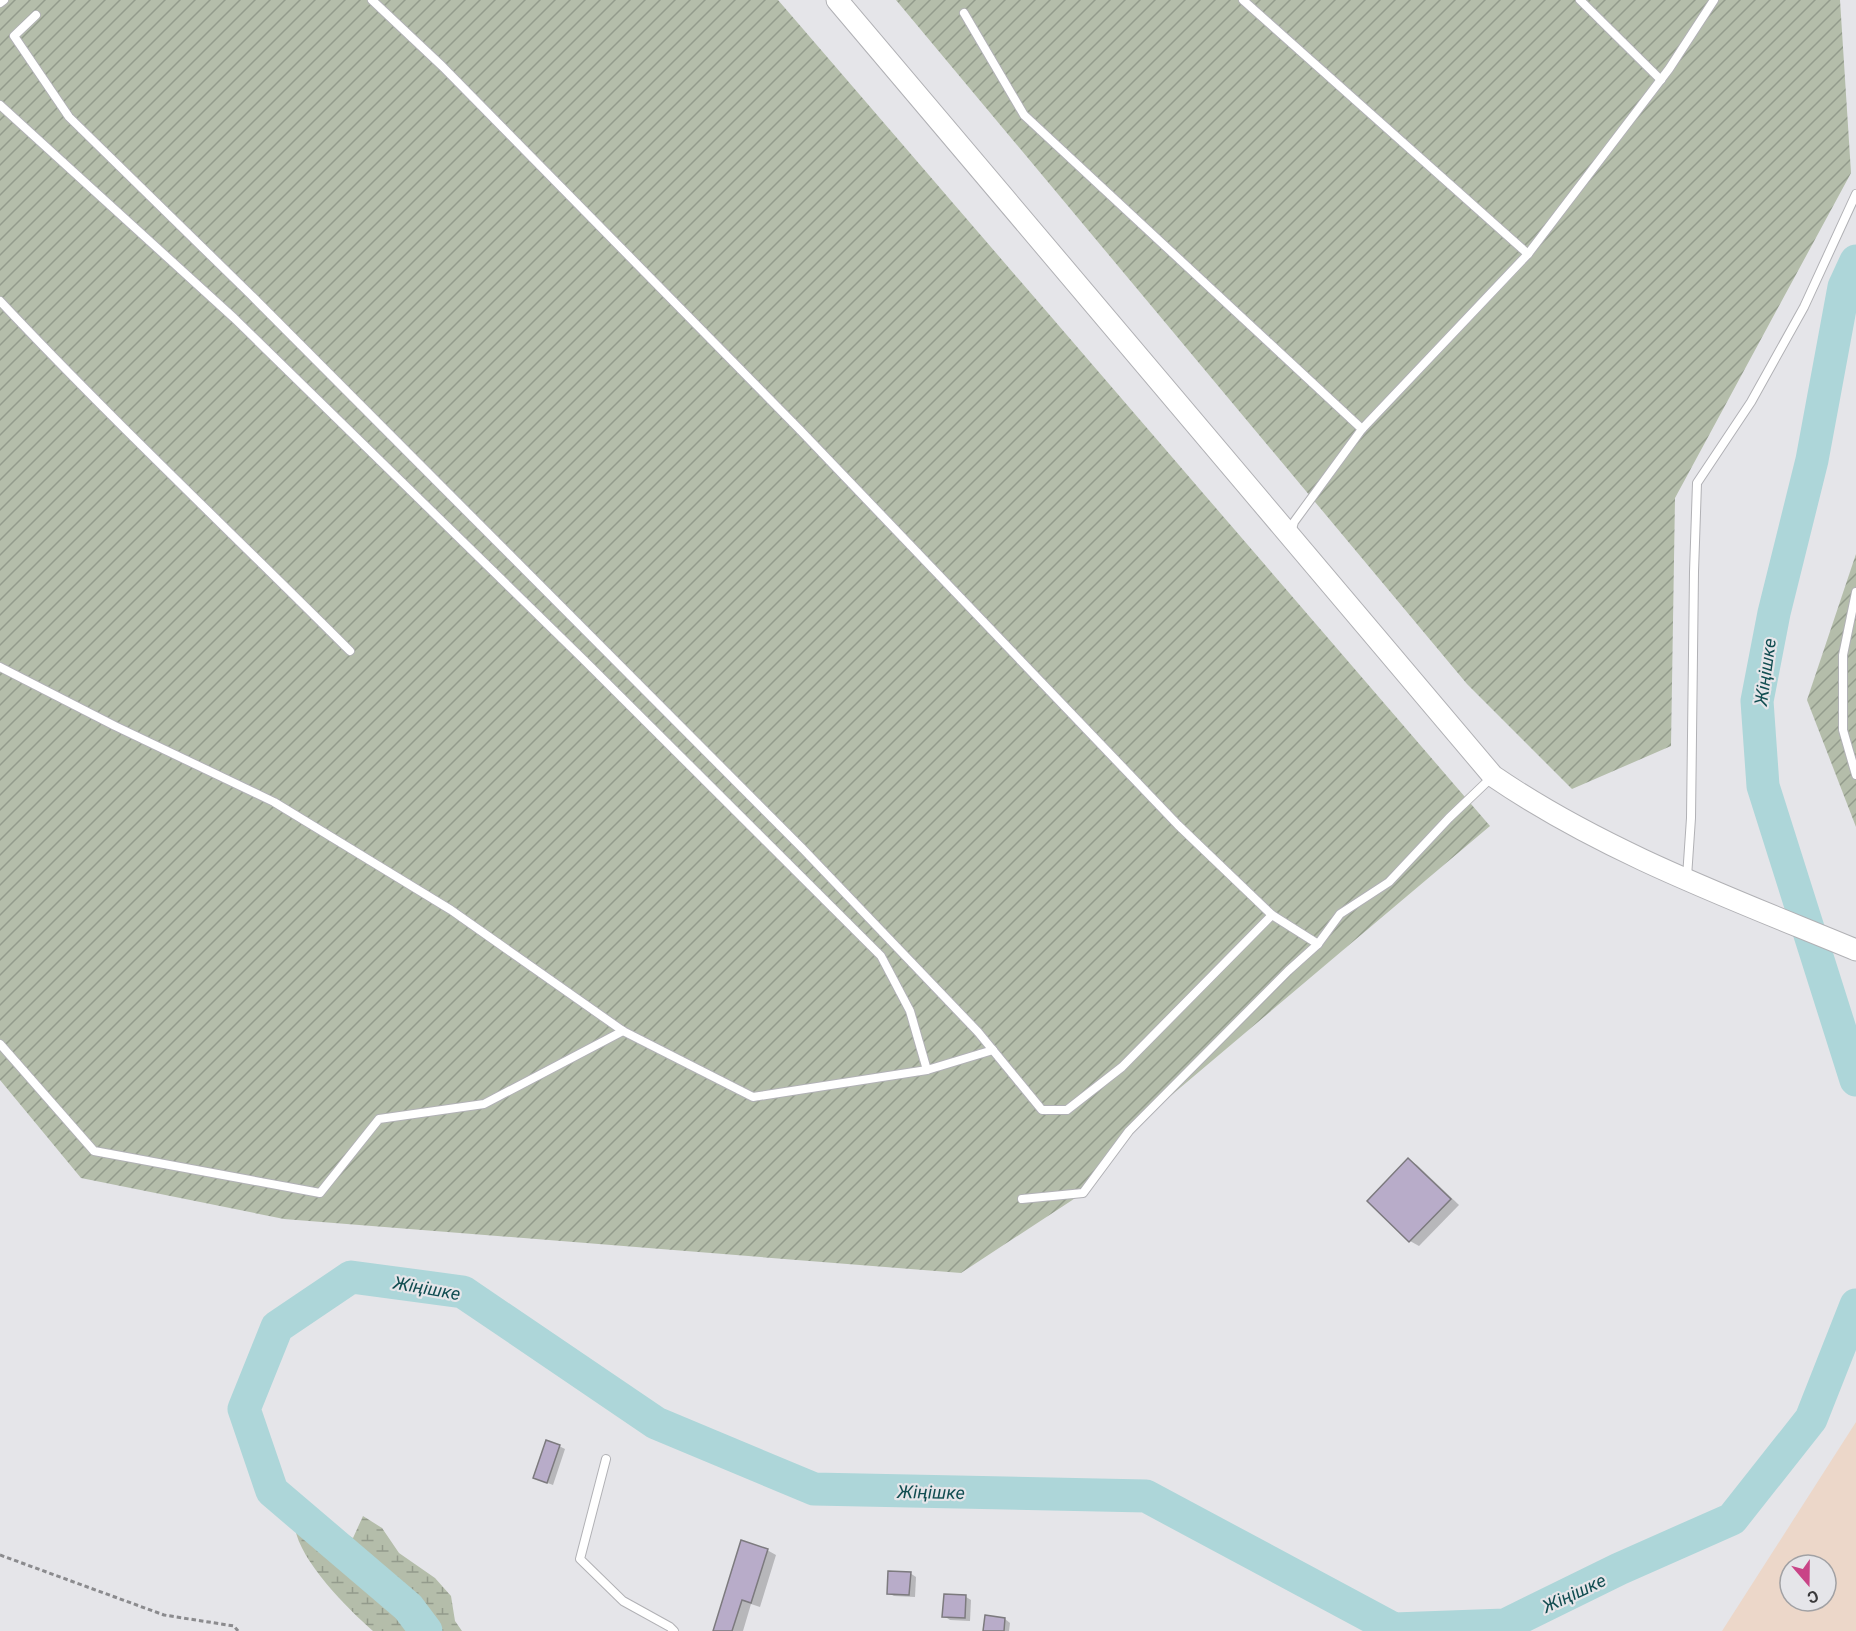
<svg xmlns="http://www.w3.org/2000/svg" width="1856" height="1631" viewBox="0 0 1856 1631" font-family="Roboto,sans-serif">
  <defs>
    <pattern id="wetland-marsh" width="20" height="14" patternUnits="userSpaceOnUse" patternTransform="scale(1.5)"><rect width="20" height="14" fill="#b4bdaa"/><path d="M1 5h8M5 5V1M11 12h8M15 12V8" fill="none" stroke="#939b8c"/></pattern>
    <pattern id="garden-furrows" width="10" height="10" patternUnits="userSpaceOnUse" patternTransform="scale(1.5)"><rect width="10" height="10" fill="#b4bdaa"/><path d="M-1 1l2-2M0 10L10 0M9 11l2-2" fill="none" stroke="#939b8c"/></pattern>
  </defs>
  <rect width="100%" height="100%" fill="#e5e5e9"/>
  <path fill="#ecd7c9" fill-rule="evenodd" d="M1856,1422V1631H1722ZM1790,1565H1826V1601H1790Z"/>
  <path fill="url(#wetland-marsh)" d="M308,1512L353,1538L363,1516L382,1528L399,1553L435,1578L451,1596L455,1621L462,1631H373C348,1609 300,1561 295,1528Z"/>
  <g fill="url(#garden-furrows)">
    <path d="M0,0H778L1490,826L1129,1131L1083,1193L961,1273L284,1219L81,1178L0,1080Z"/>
    <path d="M896,0H1840L1851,173L1675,498L1671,746L1572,789L1467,684Z"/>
    <path d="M1856,554V827L1807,700Z"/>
  </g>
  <g fill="#0003">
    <path d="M1409,1160L1417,1165L1459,1205L1419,1246L1410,1241Z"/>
    <path d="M559,1446L565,1449L553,1485L540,1480Z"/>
    <path d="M767,1550L776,1555L760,1607L751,1604L743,1631H715Z"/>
    <path d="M910,1573L916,1577L915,1597L894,1596L888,1593Z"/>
    <path d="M966,1597L971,1600L970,1621L950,1620L944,1616Z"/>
    <path d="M1005,1619L1010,1623L1009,1631H984Z"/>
  </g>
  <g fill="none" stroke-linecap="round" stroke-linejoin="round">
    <g stroke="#add6d9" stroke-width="33">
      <path d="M1856,261L1844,287L1812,460L1774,613L1757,701L1763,786L1856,1080"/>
      <path d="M426,1631L408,1607L272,1491L244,1409L277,1327L351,1277L463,1292L656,1423L814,1489L1146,1496L1394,1629L1505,1625L1619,1569L1732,1519L1811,1419L1856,1305"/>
    </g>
  </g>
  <g fill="#b8acc9" stroke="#7c7a7e" stroke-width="1.5">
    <path d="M1408,1158L1451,1199L1409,1242L1367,1201Z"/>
    <path d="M546,1440L560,1445L547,1483L533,1478Z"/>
    <path d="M741,1540L768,1549L751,1603L742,1600L732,1631H713Z"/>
    <path d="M888,1571L911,1572L909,1595L887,1594Z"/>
    <path d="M944,1594L966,1595L965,1618L942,1617Z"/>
    <path d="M985,1615L1005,1618L1004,1631H983Z"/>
  </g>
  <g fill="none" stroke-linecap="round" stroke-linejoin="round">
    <g stroke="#b1b1b5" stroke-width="10">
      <g id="lane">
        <path d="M372,0L442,66L801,431L1178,825L1272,915"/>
        <path d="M1243,0L1528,254"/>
        <path d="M1580,0L1661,80"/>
        <path d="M0,3L4,0"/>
        <path d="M964,13L1024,115L1362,429"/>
        <path d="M36,15L14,36L69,117L251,295L802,848L978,1032L1042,1110H1067L1122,1067L1272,915L1318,944"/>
        <path d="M0,105L234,318L584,660L881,956L910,1011L927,1070L753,1097L623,1031L451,910L274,802L115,726L0,667"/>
        <path d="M0,301C113,421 233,534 350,651"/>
        <path d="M1291,532L1294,522L1362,429L1528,254L1669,69L1714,0"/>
        <path d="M1856,592L1843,655V730L1856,775"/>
        <path d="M1687,877L1691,818L1694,572L1697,483L1751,402L1804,307L1856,194"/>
        <path d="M0,1044L94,1151L320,1193L379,1119L484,1104L623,1031"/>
        <path d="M927,1070L993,1050"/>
        <path d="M1022,1199L1083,1193L1129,1131L1288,971L1318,944L1340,914L1389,882L1449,818L1492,777"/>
        <path d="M606,1459L580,1559L623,1601L670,1627L674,1631"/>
      </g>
    </g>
    <g stroke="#b1b1b5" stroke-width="23">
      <path id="secondary" d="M837,0L1493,776C1604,852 1733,899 1856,950"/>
    </g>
    <path stroke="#8b8b8e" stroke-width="3" stroke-dasharray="4.5 3" stroke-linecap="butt" d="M0,1555L164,1615L234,1626L238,1631"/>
    <use href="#lane" stroke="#fff" stroke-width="8"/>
    <use href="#secondary" stroke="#fff" stroke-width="21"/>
  </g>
  <g text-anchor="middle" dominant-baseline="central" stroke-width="4.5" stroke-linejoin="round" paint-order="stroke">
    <g font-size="18" font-style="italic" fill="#114d51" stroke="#e5e5e9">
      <text transform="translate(1765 672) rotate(-82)">Жіңішке</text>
      <text transform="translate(427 1288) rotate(10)">Жіңішке</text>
      <text transform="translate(931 1492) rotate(1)">Жіңішке</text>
      <text transform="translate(1574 1593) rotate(-25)">Жіңішке</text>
    </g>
  </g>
  <g transform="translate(1808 1583) rotate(160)"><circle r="28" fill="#e5e5e9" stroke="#a1a1a4" stroke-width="1.5"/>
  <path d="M0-4.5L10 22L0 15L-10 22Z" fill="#c94487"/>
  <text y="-9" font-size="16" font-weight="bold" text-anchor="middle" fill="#3a3a3c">С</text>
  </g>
</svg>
